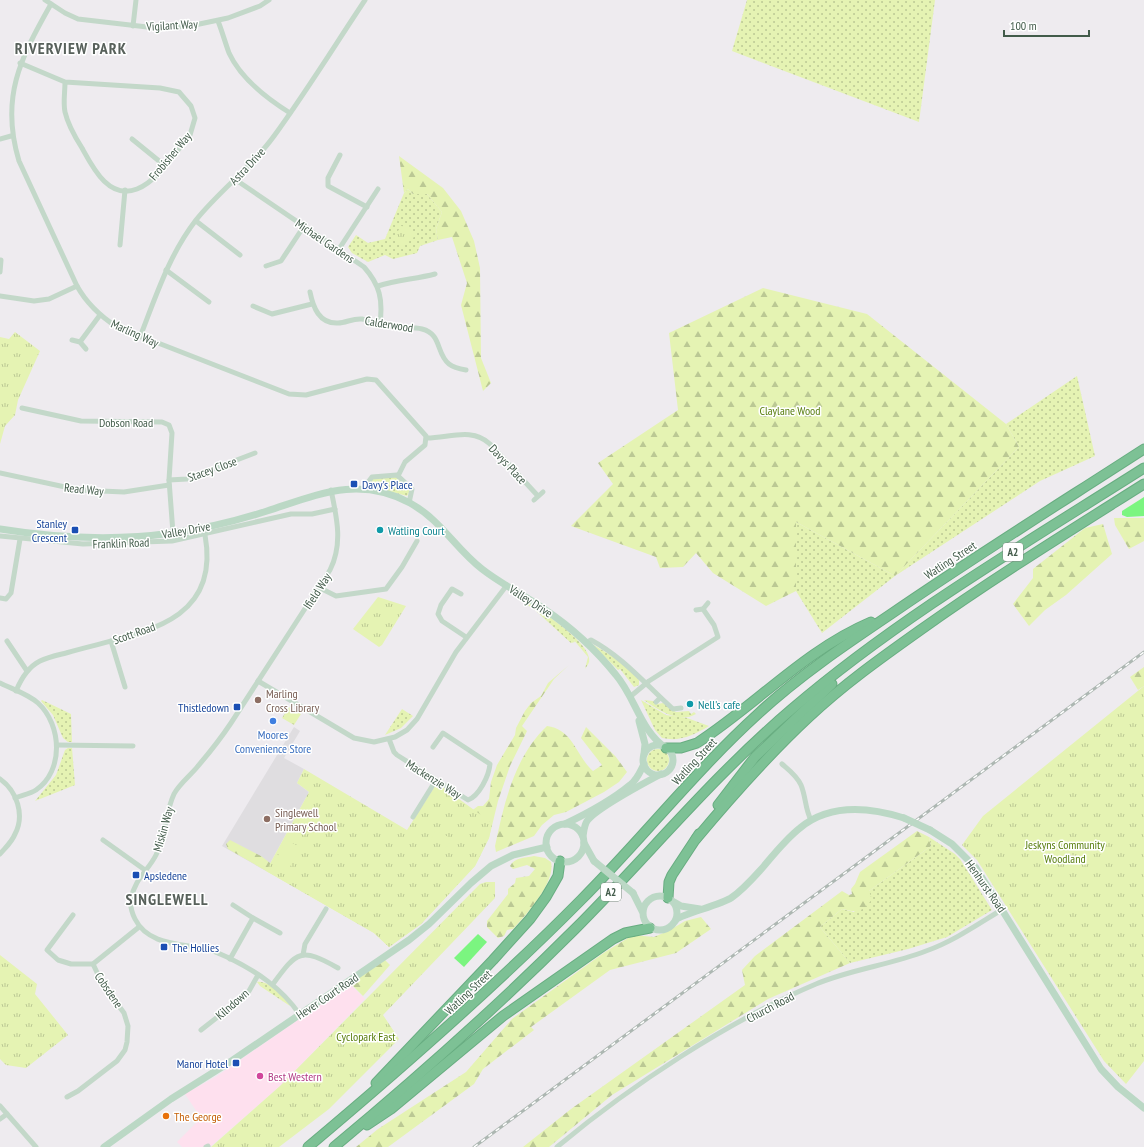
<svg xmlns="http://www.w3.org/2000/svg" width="1144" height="1147" viewBox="0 0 1144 1147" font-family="'PT Sans Narrow',sans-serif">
  <defs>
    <pattern id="grass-dots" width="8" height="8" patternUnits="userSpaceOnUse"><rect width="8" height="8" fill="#e5f3b3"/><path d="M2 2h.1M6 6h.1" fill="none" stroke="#bbc894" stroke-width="1.8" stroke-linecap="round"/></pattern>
    <pattern id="forest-firs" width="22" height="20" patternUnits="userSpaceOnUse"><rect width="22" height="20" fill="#e5f3b3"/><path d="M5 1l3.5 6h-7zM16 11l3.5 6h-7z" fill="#bbc894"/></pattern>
    <pattern id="park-tufts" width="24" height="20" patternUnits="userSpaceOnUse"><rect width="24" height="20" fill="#e5f3b3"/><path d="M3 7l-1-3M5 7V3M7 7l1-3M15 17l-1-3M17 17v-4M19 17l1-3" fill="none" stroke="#bbc894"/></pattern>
  </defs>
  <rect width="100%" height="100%" fill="#eeebef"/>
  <path fill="#fee0ee" d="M350,984L365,999L280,1086L210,1147H182L177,1142L201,1118L185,1094L217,1076Z"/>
  <path fill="#dfdde0" d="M294,727L300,731L284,758L304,769L297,783L309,792L266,871L222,846Z"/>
  <g fill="url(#grass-dots)">
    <path d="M747,0H935L919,122L732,51Z"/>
    <path d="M408,189L413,194H427L442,212L436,229L438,240L420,246L417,253L393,259L385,255L368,262L352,253L348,247L356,235L368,243L385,239L404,193Z"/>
    <path d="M1077,376L1095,456L1040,481L895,576L822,633L796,591V522L895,576L1019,447L1006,424Z"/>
    <path d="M396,477L410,491L407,496L374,487L370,483L371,479Z"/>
    <path d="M508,592L515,594C531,604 588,640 589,658C590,663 587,666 585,669L588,657L573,639L575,642L571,643L535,610Z"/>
    <path d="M592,644L622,662L639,680V685L634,687L620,669L618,670Z"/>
    <path d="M42,700L71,714L72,742H68L63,738L53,715L41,701Z"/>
    <path d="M641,700L666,715L687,718L709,726C694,735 680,742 662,738L655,730Z"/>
    <path d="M644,700L653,701L657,704L663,703L676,712L689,711L691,714L694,712L696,714C679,724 658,710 644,700Z"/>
    <path d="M402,709L413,716L401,728L385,735Z"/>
    <path d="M68,748H72L75,785L35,801L56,775L65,750Z"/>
    <circle cx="658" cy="760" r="11"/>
    <path d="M929,837L955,854L960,859L992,910L947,937L908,949L850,963L820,927L842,909L854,912L869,891L931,846Z"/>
    <path d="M257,982C269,980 285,997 290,1006L260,986Z"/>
  </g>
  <g fill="url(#forest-firs)">
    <path d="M399,156L443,188L461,211L474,241L480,268L481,358L491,383L483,391L461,305L467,283L452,237L438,240L436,229L442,212L427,194H413L408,189L404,193Z"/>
    <path d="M763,288L867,314L1006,424L1019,447L895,576L796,522V591L766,606L713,573L696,553L683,567L660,568L656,557L571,526L613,484L598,463L678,410L669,333Z"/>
    <path d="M1114,518H1144V541L1129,549L1115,525Z"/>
    <path d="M1103,524L1112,554L1066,595L1045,610L1029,626L1013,604L1033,578V569L1085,528Z"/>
    <path d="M569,665L554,679L522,726L527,731L510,766L498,801L489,838L475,866L421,924L389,947L374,933L228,849L226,844L230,840L261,856L279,870L470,812L478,806H483L489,799L491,782L497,765L515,735L516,728L525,711L531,703L541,696L548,683Z"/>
    <path d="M1144,667V686L1138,690L1130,677Z"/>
    <path d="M547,726C573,729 576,756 593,771L602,765L581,738L586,727L616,757L627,772L619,782L604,792L566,812L554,815L542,825L534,836L496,852L495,846C504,804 514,757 547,726Z"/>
    <path d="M917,831L929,837L931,846L869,891L872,899C863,912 858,913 842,909L820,927L850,963L768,999L612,1095L549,1147H523L571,1109L745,985L742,970L755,956L842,891L849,895L852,894L851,889L855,884L860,872Z"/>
    <path d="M534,856L545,858L551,862C556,882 526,915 513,929L507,930L504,936L498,938L487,927V921L508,894V889L515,883L516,878L529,876L535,869L527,865L513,869L510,866C515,857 524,858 534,856Z"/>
    <path d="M701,917L711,929L676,953L610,970L531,1027L534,1030L483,1069L474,1084L388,1147H356L378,1129L466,1072L512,1019L605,952L633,935L654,937L670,930L685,921Z"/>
    <path d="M385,960L390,965L363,996L350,983Z"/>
  </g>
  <g fill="url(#park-tufts)">
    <path d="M401,226L410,227L414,237L406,244H397L395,236Z"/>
    <path d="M15,332L40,351L18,400L15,415L5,426L0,444V337L9,339Z"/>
    <path d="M378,597L406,606L382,645L379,647L353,629Z"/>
    <path d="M1144,686V1061L1126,1084L1104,1061L977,860L962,845L983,816Z"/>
    <path d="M289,707L301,714L294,725L282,718Z"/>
    <path d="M304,769L407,830L437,783L492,823L489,838L475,866L421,924L389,947L374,933L266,871L309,792L297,783Z"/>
    <path d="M486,882H495V898L383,1015L399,1039L329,1109L279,1147H211L280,1086L480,884Z"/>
    <path d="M0,955L37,984L35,994L68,1035L26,1068L6,1065L0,1059Z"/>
  </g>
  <g fill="#e5f3b3">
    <path d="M436,830L452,839L446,848L431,839Z"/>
    <path d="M287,840L301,848L287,872L273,864Z"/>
  </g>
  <g fill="#7bf580">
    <path d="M1144,497V516L1127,517L1122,515V511Z"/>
    <path d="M478,934L487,942L464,967L454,958Z"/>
  </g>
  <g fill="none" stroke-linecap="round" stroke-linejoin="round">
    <g stroke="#68ad81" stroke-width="11">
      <g id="highway">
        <path d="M666,748H681L697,743C756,705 805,650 871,622"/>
        <path d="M718,805L755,757L832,684"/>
        <path d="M696,839C732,796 768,755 809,717C843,685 881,658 919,631C992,579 1068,532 1144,484"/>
        <path d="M668,898L669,882L672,875L699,834"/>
        <path d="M376,1083L493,960L530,919L546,897L558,876L560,861"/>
        <path d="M367,1125L391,1109L503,1016L613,939L625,933L650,928"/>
        <path d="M308,1147C402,1068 495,987 581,900C642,839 695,771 759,713C799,676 845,645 891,614C974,557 1059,504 1144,449"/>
        <path d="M334,1147C417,1078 499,1005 575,929C648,856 713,776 792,709C898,618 1026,543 1144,468"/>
      </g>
    </g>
    <g stroke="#c3d8c9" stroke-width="5">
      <path d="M45,0L65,13L78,19L156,28L190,26L228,18L260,6L269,0"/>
      <path d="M51,4C20,59 0,98 19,161L77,286C87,304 100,316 117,327L289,394L306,395L367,379L376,380L426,436L425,445L405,462L398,476"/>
      <path d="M218,21C222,31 225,42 229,53C241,79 266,98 290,113"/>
      <path d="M133,26L136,0"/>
      <path d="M20,63L65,82L160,88L179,92L191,106L195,118L190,135C176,151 158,181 137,189C109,200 93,168 82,148C75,137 68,125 65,112C63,103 65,92 65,82"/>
      <path d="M0,139L11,136"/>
      <path d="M132,139L164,165"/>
      <path d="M340,155L328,178V186L367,207"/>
      <path d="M236,180L364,267C380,285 383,300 380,323"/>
      <path d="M196,221L240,255"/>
      <path d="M120,245L125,190"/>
      <path d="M339,249L378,189"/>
      <path d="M266,266L281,261L304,226"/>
      <path d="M166,270L209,302"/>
      <path d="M0,272L1,260"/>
      <path d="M378,286C397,280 416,279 435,274"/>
      <path d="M310,292C313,307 319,324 338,323C346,323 353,318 362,319C373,321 384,325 395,327C404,328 414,327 422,329C442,334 436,354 449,364C454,368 460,369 466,370"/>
      <path d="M0,296L34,301L49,299L77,286"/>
      <path d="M253,306L272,314L312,304"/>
      <path d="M140,337C156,296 169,255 196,220C220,190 252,167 274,136C306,92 335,45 365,0"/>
      <path d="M72,340L80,342L86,349"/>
      <path d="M80,342L100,315"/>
      <path d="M22,408L81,421L162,422L169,425L172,433L169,480L173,533"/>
      <path d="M427,438C449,438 472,427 490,444L538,496"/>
      <path d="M0,473L79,490L124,492L169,485"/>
      <path d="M169,480L187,479L255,453"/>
      <path d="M367,490L369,481L372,477L397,475L412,489L409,503"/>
      <path d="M534,500L543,492"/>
      <path d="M0,536L83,544L172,541L291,514H312L335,509"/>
      <path d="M320,588L336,596L386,589L402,567L417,541"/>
      <path d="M461,594L452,589L441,605L438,614L442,621L466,637"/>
      <path d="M0,598L6,599L11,593L20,539"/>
      <path d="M703,609L708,603"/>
      <path d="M7,641L27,671"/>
      <path d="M111,641L125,687"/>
      <path d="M586,643L591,640C623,657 646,685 673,709L681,708"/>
      <path d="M258,681L354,738L374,742L395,737L407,730L417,719L456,652L507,585"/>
      <path d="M0,683C12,689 28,694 38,703C62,725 64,771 36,790C30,794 22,795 15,798"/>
      <path d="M16,691C21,679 28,667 40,661C48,657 58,655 66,653C133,633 222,628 205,535"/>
      <path d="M631,696L649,681L718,637L714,625L703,609L696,610"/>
      <path d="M656,702L660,698"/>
      <path d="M389,739L394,752L397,755L468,800C479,796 489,776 490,764L443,733L433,747"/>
      <path d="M57,745L133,746"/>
      <path d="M782,764C789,770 797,776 801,785C806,797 805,809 811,820"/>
      <path d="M0,779C17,791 25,815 15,834C12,842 5,848 0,854"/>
      <path d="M413,817L436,780"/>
      <path d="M103,840L145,870"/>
      <path d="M73,915L47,950L58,960L71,964H93L139,927"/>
      <path d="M253,918L280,933"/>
      <path d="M303,955L305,944L326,909"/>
      <path d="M230,959L253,918L233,905"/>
      <path d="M273,984C297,951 301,947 338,968"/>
      <path d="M300,1015C282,988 256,971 227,957C222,955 216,952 210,950C185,943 149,947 135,919C132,913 130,905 131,899C135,878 148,871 156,855C166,835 165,813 174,794C179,784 191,775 198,766C210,752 221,738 231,723L330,570C343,544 337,518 331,490"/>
      <path d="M201,1030L243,997L249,991L258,975"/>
      <path d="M67,1097L78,1091L117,1061L125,1050L127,1042L128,1026L124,1013L102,983L93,964"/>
      <path d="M0,1106L36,1147"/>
      <path d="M0,1119L7,1114"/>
      <path d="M206,1147L208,1146"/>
      <path d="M557,1147C630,1086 728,1021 816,984C852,969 890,965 926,951C954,941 978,924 1003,909"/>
    </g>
    <g stroke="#bbd8c5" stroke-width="7">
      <path d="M0,529C56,538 115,541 172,533C203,529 236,521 267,511C317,495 358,475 410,503C441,520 455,548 482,569C501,584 524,595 544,609C571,627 596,650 616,675C635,697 641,732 666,748"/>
      <path d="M639,721L645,744L644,754"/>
      <circle cx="658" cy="760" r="15"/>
      <path d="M565,824C586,814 612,800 630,785C637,780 640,772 644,764"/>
      <circle cx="565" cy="843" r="19"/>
      <path d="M930,830L952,844L976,868L1101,1069L1118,1087L1144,1108"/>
      <path d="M583,836C584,831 584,826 587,821C596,809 646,782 661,774"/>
      <path d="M584,843L594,861"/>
      <path d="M633,893L642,911"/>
      <circle cx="660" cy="913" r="17"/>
      <path d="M674,902L681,906L700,909"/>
      <path d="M676,920C679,915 720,905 731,898C744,889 754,877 764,866C775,853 786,839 800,828C830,803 869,807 904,818"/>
      <path d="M104,1147L171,1099L233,1060L409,940L429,924L471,883L491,866L513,855L547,847"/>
    </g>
    <use href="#highway" stroke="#7dc195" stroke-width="9"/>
    <g stroke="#adb7b2" stroke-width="3">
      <path id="rail" d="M474,1147L1144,652"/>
    </g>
    <use href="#rail" stroke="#fff" stroke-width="1.5" stroke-dasharray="4.5" stroke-linecap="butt"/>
    <g stroke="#bbd8c5" stroke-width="7">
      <path d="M904,818L930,830"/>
      <path d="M594,861L633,893"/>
    </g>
  </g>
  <g fill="#1a4fb4" stroke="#fff" stroke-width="1.5">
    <rect x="350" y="480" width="8" height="8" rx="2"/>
    <rect x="71" y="526" width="8" height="8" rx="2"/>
    <rect x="233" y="703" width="8" height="8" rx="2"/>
    <rect x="132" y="871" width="8" height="8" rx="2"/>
    <rect x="160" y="943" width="8" height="8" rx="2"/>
    <rect x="232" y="1059" width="8" height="8" rx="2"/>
  </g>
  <g fill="#0f9aa8" stroke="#fff" stroke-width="1.5">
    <circle cx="380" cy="530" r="4"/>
    <circle cx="690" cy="704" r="4"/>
  </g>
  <g fill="#8d6e63" stroke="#fff" stroke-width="1.5">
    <circle cx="258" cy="700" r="4"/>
    <circle cx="267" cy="819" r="4"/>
  </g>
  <circle fill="#3f7fe0" stroke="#fff" stroke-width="1.5" cx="273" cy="721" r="4"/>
  <circle fill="#d1479c" stroke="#fff" stroke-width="1.5" cx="260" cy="1076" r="4"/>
  <circle fill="#e8710a" stroke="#fff" stroke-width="1.5" cx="166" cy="1116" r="4"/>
  <g text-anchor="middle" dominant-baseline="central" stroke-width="3" stroke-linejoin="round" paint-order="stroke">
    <g fill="#fff" stroke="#7b8c80" stroke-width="1">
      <rect x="1003" y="543" width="20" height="18" rx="3"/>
      <rect x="601" y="883" width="20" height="18" rx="3"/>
    </g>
    <g font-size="11" font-weight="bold" fill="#425b4a">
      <text x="1013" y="552">A2</text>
      <text x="611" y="892">A2</text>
    </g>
    <g font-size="12" fill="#425b4a" stroke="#fff">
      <text transform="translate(172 25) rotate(-3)">Vigilant Way</text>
      <text transform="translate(170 156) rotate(-50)">Frobisher Way</text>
      <text transform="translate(247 166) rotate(-47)">Astra Drive</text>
      <text transform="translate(325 241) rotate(34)">Michael Gardens</text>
      <text transform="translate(389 324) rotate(9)">Calderwood</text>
      <text transform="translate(135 333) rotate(24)">Marling Way</text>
      <text x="126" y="422">Dobson Road</text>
      <text transform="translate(508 464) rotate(47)">Davys Place</text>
      <text transform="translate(212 469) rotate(-20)">Stacey Close</text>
      <text transform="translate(84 489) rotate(6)">Read Way</text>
      <text transform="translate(186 530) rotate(-10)">Valley Drive</text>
      <text transform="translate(121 543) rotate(-2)">Franklin Road</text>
      <text transform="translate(950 560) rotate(-33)">Watling Street</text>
      <text transform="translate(317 591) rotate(-57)">Ifield Way</text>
      <text transform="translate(531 601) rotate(33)">Valley Drive</text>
      <text transform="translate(134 633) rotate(-19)">Scott Road</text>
      <text transform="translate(694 761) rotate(-47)">Watling Street</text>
      <text transform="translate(434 779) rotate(32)">Mackenzie Way</text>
      <text transform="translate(163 829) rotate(-74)">Miskin Way</text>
      <text transform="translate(986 886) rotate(55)">Henhurst Road</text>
      <text transform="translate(109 990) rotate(56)">Cobsdene</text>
      <text transform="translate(468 992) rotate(-43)">Watling Street</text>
      <text transform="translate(327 996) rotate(-34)">Hever Court Road</text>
      <text transform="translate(232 1004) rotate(-41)">Kilndown</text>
      <text transform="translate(770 1007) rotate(-28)">Church Road</text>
    </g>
    <g font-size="12" fill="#577d0c" stroke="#fff">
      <text x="790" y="410">Claylane Wood</text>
      <text x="1065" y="844">Jeskyns Community<tspan x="1065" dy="14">Woodland</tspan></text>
      <text x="366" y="1036">Cyclopark East</text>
    </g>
    <g font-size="12" fill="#164399" stroke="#fff" text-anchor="start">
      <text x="362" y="484">Davy's Place</text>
      <text x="67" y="523" text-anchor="end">Stanley<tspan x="67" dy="14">Crescent</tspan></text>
      <text x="229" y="707" text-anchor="end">Thistledown</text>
      <text x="144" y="875">Apsledene</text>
      <text x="172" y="947">The Hollies</text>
      <text x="228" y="1063" text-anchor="end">Manor Hotel</text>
    </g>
    <g font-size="12" fill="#0d838f" stroke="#fff" text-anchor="start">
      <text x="388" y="530">Watling Court</text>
      <text x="698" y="704">Nell's cafe</text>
    </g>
    <g font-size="12" fill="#785e54" stroke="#fff" text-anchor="start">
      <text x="266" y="693">Marling<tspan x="266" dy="14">Cross Library</tspan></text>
      <text x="275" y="812">Singlewell<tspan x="275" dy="14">Primary School</tspan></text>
    </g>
    <g font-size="12" fill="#366cbe" stroke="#fff">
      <text x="273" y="734">Moores<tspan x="273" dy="14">Convenience Store</tspan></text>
    </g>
    <g font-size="12" fill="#b23c85" stroke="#fff" text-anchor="start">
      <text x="268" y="1076">Best Western</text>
    </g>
    <g font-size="12" fill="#c56008" stroke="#fff" text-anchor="start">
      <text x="174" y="1116">The George</text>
    </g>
    <g font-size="16" font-weight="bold" letter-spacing="1" fill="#58615b" stroke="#fff">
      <text x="71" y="48">RIVERVIEW PARK</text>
      <text x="167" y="899">SINGLEWELL</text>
    </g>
  </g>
  <path d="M1004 30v6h85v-6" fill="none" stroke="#425b4a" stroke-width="2"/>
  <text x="1010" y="30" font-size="12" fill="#425b4a" stroke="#ffffff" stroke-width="3" paint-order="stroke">100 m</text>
</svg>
